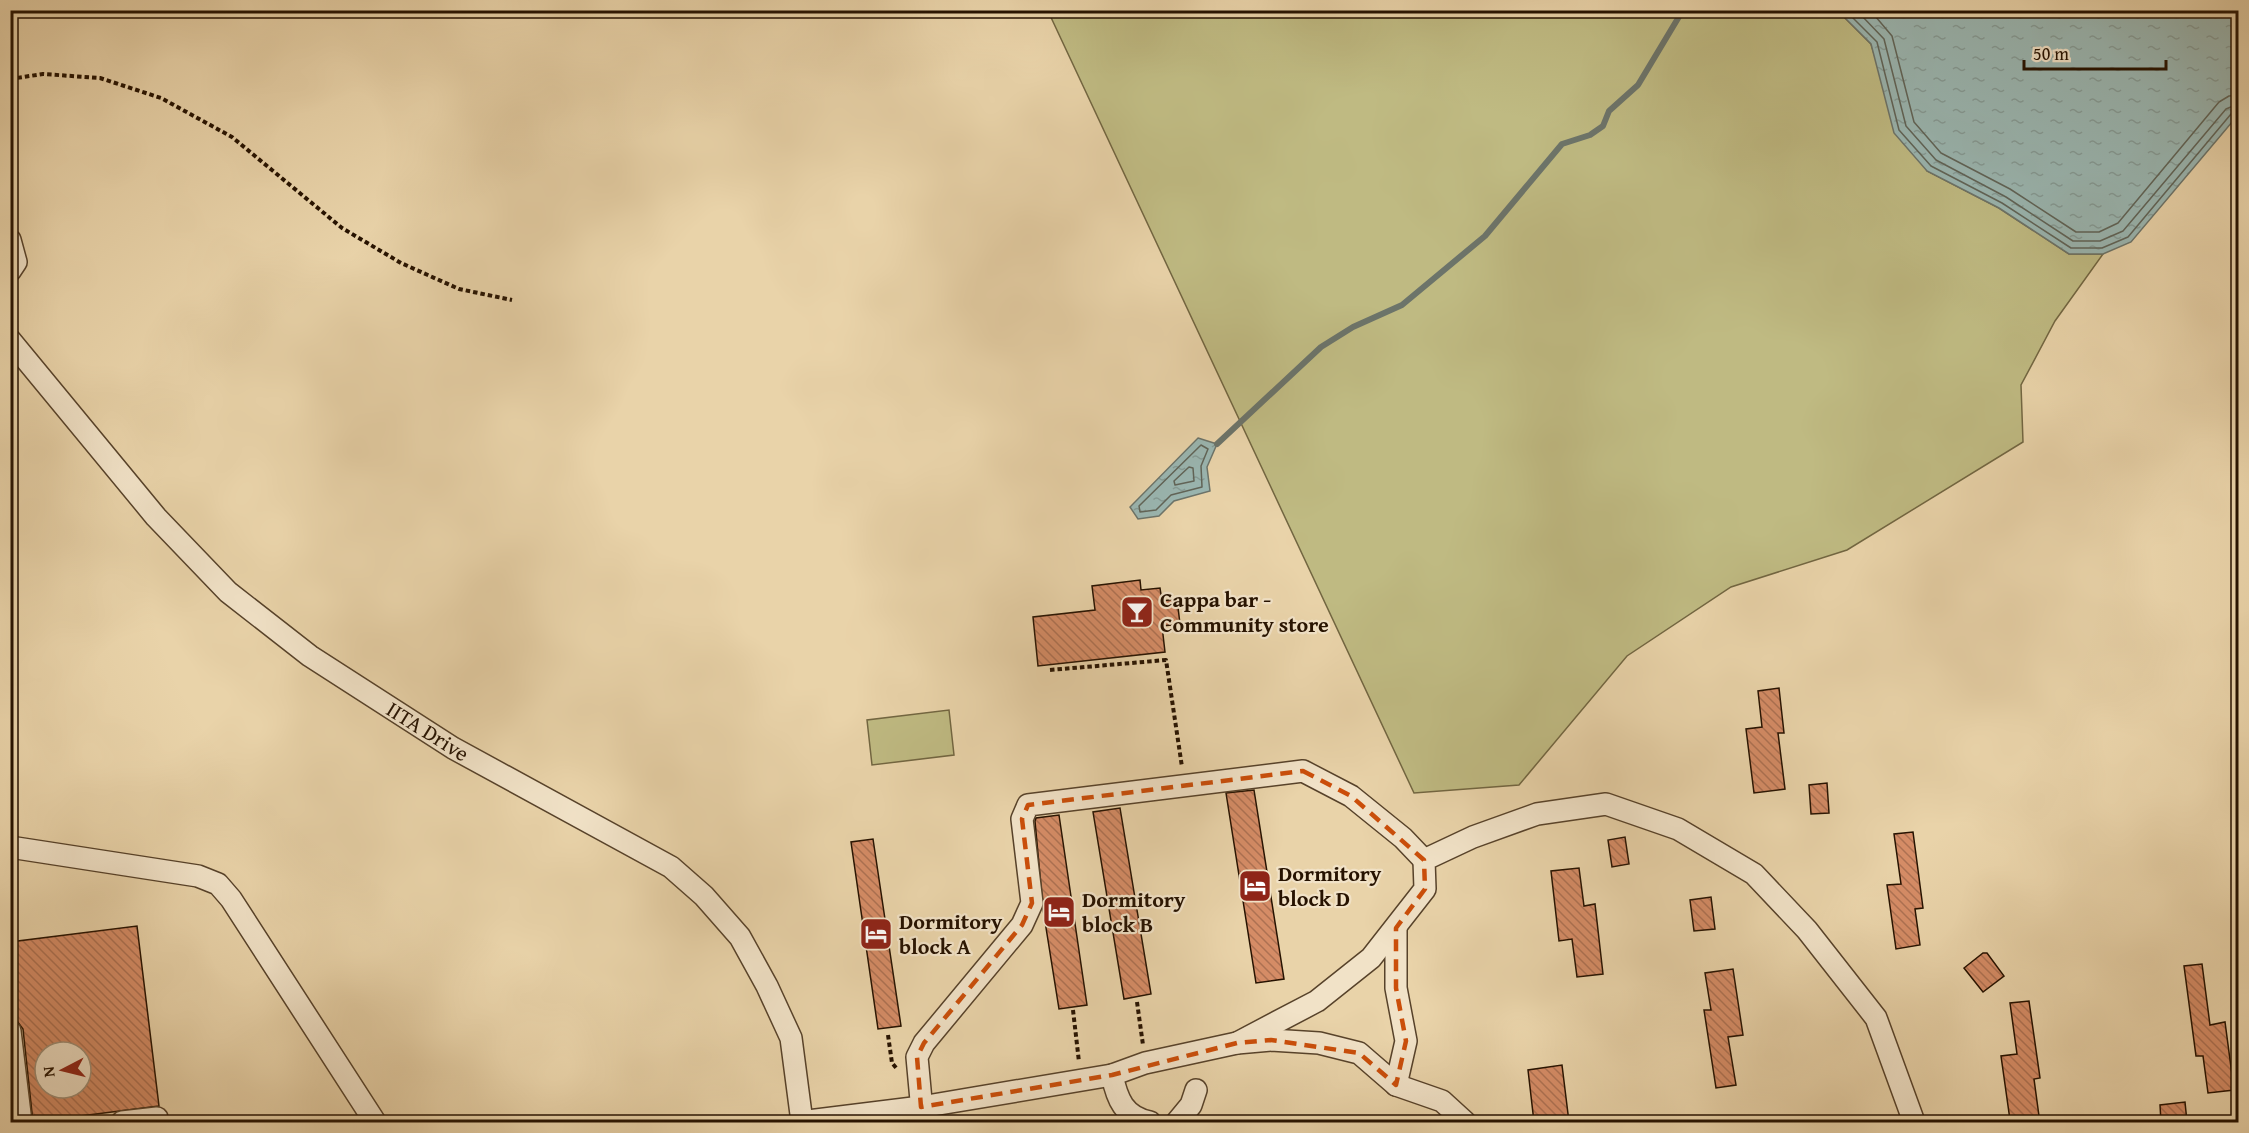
<svg xmlns="http://www.w3.org/2000/svg" width="2249" height="1133" viewBox="0 0 2249 1133" font-family="'Gentium Book Plus',serif">
  <defs>
    <pattern id="water-ripples" width="26" height="14" patternUnits="userSpaceOnUse" patternTransform="scale(1.5)"><rect width="26" height="14" fill="#9ab6b1"/><path d="M2 4q2-2 4 0t4 0M15 11q2-2 4 0t4 0" fill="none" stroke="#859b96"/></pattern>
    <pattern id="building-back-hatch" width="6" height="6" patternUnits="userSpaceOnUse" patternTransform="scale(1.5)"><rect width="6" height="6" fill="#d58c66"/><path d="M-1 5l2 2M0 0l6 6M5-1l2 2" fill="none" stroke="#ad7152"/></pattern>
  </defs>
  <rect width="100%" height="100%" fill="#e9d3a9"/>
  <filter id="stains"><feTurbulence type="fractalNoise" baseFrequency=".00333" numOctaves="4"/><feColorMatrix values="0 0 0 0 .2 0 0 0 0 .09 0 0 0 0 .02 0 0 0 .5 -.17"/></filter>
  <radialGradient id="worn" r=".72"><stop offset=".6" stop-color="#630" stop-opacity="0"/><stop offset="1" stop-color="#630" stop-opacity=".3"/></radialGradient>
  <g fill="#bfba82" stroke="#726641" stroke-width="1.5">
    <path d="M1048,11H1849L1844,17L1871,44L1882,80L1927,171L1999,208L2069,254H2103L2055,321L2021,385L2023,442L1847,550L1731,587L1627,656L1519,785L1414,793Z"/>
    <path d="M949,710L954,755L872,765L867,720Z"/>
  </g>
  <g fill="url(#water-ripples)" stroke="#6c746a" stroke-width="1.5">
    <path d="M1849,10L2238,11V115L2131,242L2103,254H2069L1999,208L1927,171L1894,133L1871,44L1844,17Z"/>
    <path d="M1198,438L1217,444L1207,467L1210,491L1174,501L1159,516L1138,519L1130,507Z"/>
  </g>
  <g fill="none" stroke-linecap="round" stroke-linejoin="round">
    <g stroke="#606458" stroke-width="1.5">
      <path d="M1853,10V18L1877,42L1899,130L1931,166L2002,203L2071,248H2102L2128,237L2231,114L2238,111"/>
      <path d="M1861,10V15L1884,39L1906,126L1936,160L2006,197L2073,241H2100L2123,231L2226,109L2238,104"/>
      <path d="M1870,10L1892,36L1914,122L1941,153L2010,189L2076,232H2099L2118,223L2219,102L2229,96L2238,95"/>
      <path d="M1201,445L1208,449L1201,466L1202,487L1171,495L1156,510L1140,512L1139,506Z"/>
      <path d="M1189,467L1193,468L1194,481L1175,485L1174,481Z"/>
    </g>
    <path stroke="#6c746a" stroke-width="6" d="M1217,444L1321,347L1353,327L1402,305L1485,236L1562,144L1590,135L1603,126L1609,111L1638,85L1683,10"/>
  </g>
  <g fill="url(#building-back-hatch)" stroke="#261200" stroke-width="1.5" fill-rule="evenodd">
    <path d="M1140,580L1141,590L1160,588L1162,601L1177,599L1180,624L1162,626L1165,652L1038,666L1033,617L1095,610L1092,586Z"/>
    <path d="M1779,688L1784,733H1778L1785,789L1754,793L1746,729L1762,727L1758,691Z"/>
    <path d="M1827,783L1829,813L1811,814L1809,785Z"/>
    <path d="M1254,790L1284,979L1256,983L1226,793Z"/>
    <path d="M1120,808L1151,994L1124,999L1093,812Z"/>
    <path d="M1059,815L1087,1005L1059,1009L1043,909L1035,821L1036,818Z"/>
    <path d="M1913,832L1923,908L1915,909L1920,945L1896,949L1887,885L1901,884L1894,834Z"/>
    <path d="M1625,837L1629,864L1612,867L1608,840Z"/>
    <path d="M873,839L901,1026L878,1029L851,842Z"/>
    <path d="M1579,868L1584,906L1595,904L1603,974L1577,977L1572,939L1559,941L1551,871Z"/>
    <path d="M1711,897L1715,929L1694,931L1690,900Z"/>
    <path d="M137,926L159,1106L33,1122L23,1029L17,1021L10,942ZM81,1049V1088H45V1052Z"/>
    <path d="M1983,953H1987L2004,976L1983,992L1964,968Z"/>
    <path d="M2202,964L2210,1025L2225,1022L2234,1090L2208,1093L2203,1056H2196L2184,966Z"/>
    <path d="M1733,969L1743,1035L1728,1037L1736,1085L1716,1088L1704,1010H1711L1705,973Z"/>
    <path d="M2029,1001L2040,1078L2034,1079L2039,1116L2010,1120L2001,1056L2017,1054L2010,1003Z"/>
    <path d="M1562,1065L1569,1122H1534L1528,1070Z"/>
    <path d="M2185,1102L2187,1122H2161L2160,1105Z"/>
  </g>
  <g fill="none" stroke-linecap="round" stroke-linejoin="round">
    <g stroke="#57422a" stroke-width="24">
      <g id="minor">
        <path d="M10,240L16,262L10,271"/>
        <path d="M10,340L156,517L228,592L310,656L453,748L671,867L704,896L740,937L767,986L791,1038L802,1122"/>
        <path d="M10,847L198,876L218,884L231,899L375,1122"/>
        <path d="M1396,928V988L1406,1041L1396,1085"/>
        <path d="M10,1031L21,1122"/>
        <path d="M1237,1043L1317,1001L1371,958L1425,889L1424,860L1473,837L1537,814L1606,804L1678,829L1754,874L1807,930L1876,1018L1914,1122"/>
        <path d="M1112,1075C1117,1099 1124,1117 1150,1122"/>
        <path d="M122,1122L157,1118"/>
        <path d="M800,1122L921,1107L1112,1075L1145,1063L1237,1043L1271,1040L1319,1043L1359,1053L1396,1085L1442,1101L1465,1122"/>
        <path d="M923,1122L917,1057L924,1043L1022,925L1032,903L1022,819L1028,805L1303,771L1351,796L1403,838L1424,860"/>
        <path d="M1177,1122L1191,1105L1196,1090"/>
      </g>
    </g>
    <g stroke="#261200" stroke-width="4" stroke-dasharray="4.5 3" stroke-linecap="butt">
      <path d="M10,79L43,74L100,78L161,98L232,137L342,228L401,263L459,289L512,300"/>
      <path d="M1050,670L1166,660L1182,767"/>
      <path d="M1137,1002L1143,1045"/>
      <path d="M1073,1010L1079,1062"/>
      <path d="M888,1035L892,1063L898,1070"/>
    </g>
    <use href="#minor" stroke="#f1e2c7" stroke-width="21"/>
  </g>
  <path fill="none" stroke="#cb4e0a" stroke-width="4.5" stroke-dasharray="12 8" stroke-linejoin="round" d="M1303,771L1351,796L1424,860L1425,889L1396,928V988L1406,1041L1396,1085L1359,1053L1271,1040L1237,1043L1112,1075L921,1107L917,1057L924,1043L1022,925L1032,903L1022,819L1028,805Z"/>
  <defs>
    <g id="bar-square" transform="scale(1.725)"><rect x="-9" y="-9" width="18" height="18" rx="4" fill="#8f2418" stroke="#f1e2c7"/><path d="M-6-5H6L.8 .8V4.5H3.5V6h-7V4.5H-.8V.8Z" fill="#fff"/></g>
    <g id="hotel-square" transform="scale(1.725)"><rect x="-9" y="-9" width="18" height="18" rx="4" fill="#8f2418" stroke="#f1e2c7"/><path d="M-6-4.5h1.5V1H6V5H4.5V3h-9V5H-6ZM-4 0a1.8 1.8 0 1 1 3.6 0ZM.5 0V-2.5h3Q6-2.5 6 0Z" fill="#fff"/></g>
  </defs>
  <g fill-rule="evenodd">
    <use href="#bar-square" x="1137" y="612"/>
    <use href="#hotel-square" x="1255" y="886"/>
    <use href="#hotel-square" x="1059" y="912"/>
    <use href="#hotel-square" x="876" y="934"/>
  </g>
  <g text-anchor="middle" dominant-baseline="central" stroke-width="4.5" stroke-linejoin="round" paint-order="stroke">
    <g font-size="22" font-weight="bold" fill="#261200" stroke="#f1e2c7" text-anchor="start">
      <text x="1160" y="599">Cappa bar -<tspan x="1160" dy="25">Community store</tspan></text>
      <text x="1278" y="873">Dormitory<tspan x="1278" dy="25">block D</tspan></text>
      <text x="1082" y="899">Dormitory<tspan x="1082" dy="25">block B</tspan></text>
      <text x="899" y="921">Dormitory<tspan x="899" dy="25">block A</tspan></text>
    </g>
    <g font-size="22" fill="#261200" stroke="#f1e2c7">
      <text transform="translate(428 731) rotate(32)">IITA Drive</text>
    </g>
  </g>
  <rect width="2249" height="1133" fill="none" stroke="#e9d3a9" stroke-width="36"/>
  <rect x="12" y="12" width="2225" height="1109" fill="none" stroke="#261200" stroke-width="3"/>
  <rect x="18" y="18" width="2213" height="1097" fill="none" stroke="#261200" stroke-width="1.5"/>
  <g transform="translate(63 1070) rotate(263)"><circle r="28" fill="#f1e2c7" stroke="#a08f77" stroke-width="1.5"/>
  <path d="M0-4.5L10 22L0 15L-10 22Z" fill="#8f2418"/>
  <text y="-9" font-size="16" font-weight="bold" text-anchor="middle" fill="#261200">N</text>
  </g>
  <path d="M2024 60v9h142v-9" fill="none" stroke="#261200" stroke-width="3"/>
  <text x="2033" y="60" font-size="18" fill="#261200" stroke="#f1e2c7" stroke-width="4.5" paint-order="stroke">50 m</text>
  <rect width="100%" height="100%" filter="url(#stains)"/>
  <rect width="100%" height="100%" fill="url(#worn)"/>
</svg>
